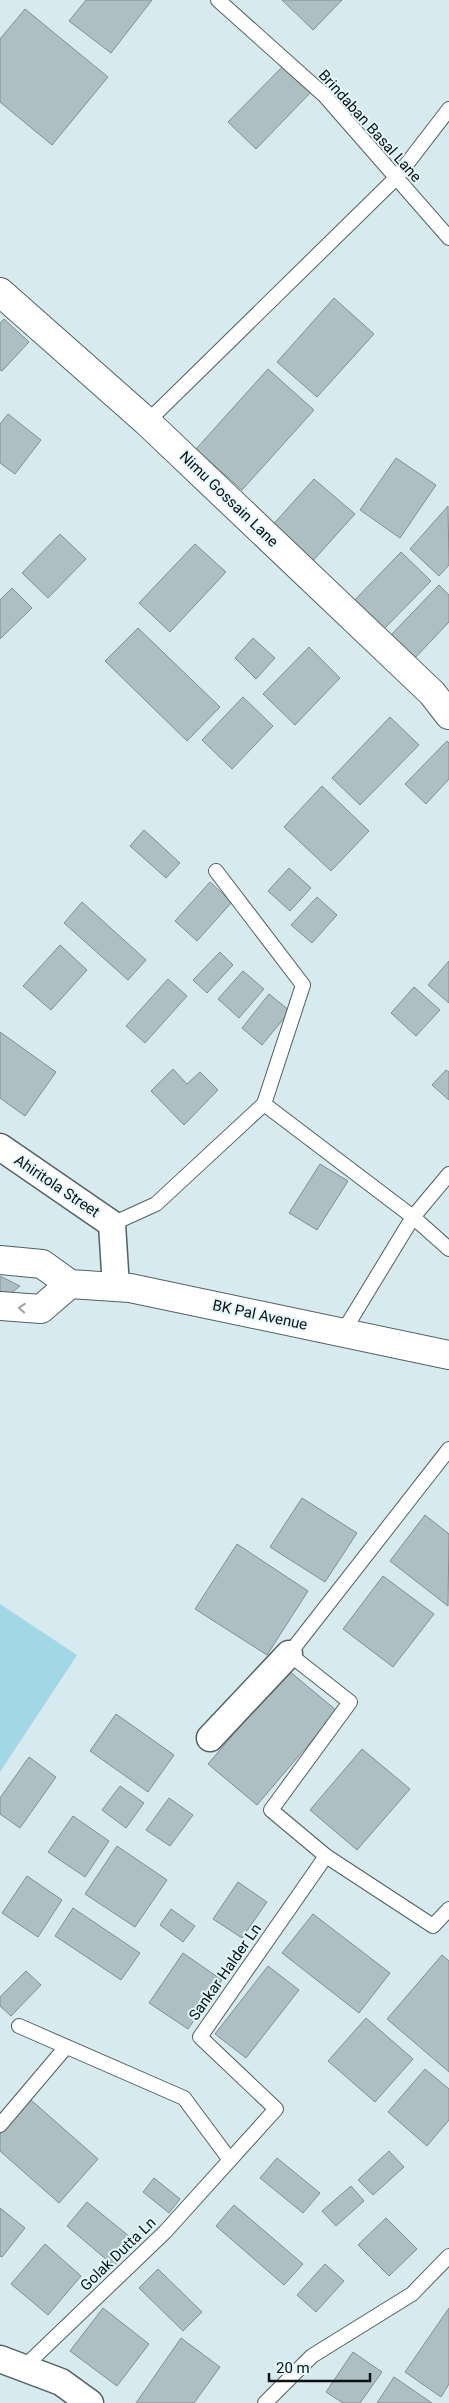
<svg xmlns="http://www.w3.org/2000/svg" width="449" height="2403" viewBox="0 0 449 2403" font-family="Roboto,sans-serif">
  <rect width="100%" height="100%" fill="#d7eaef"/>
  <path fill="#a2d7e5" d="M0,1604L77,1655L0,1772Z"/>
  <g fill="#adbfc3" stroke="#7f9095">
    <path d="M86,0H152L111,53L69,21Z"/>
    <path d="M282,0H342L313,30Z"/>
    <path d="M25,9L108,77L52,145L0,102V39Z"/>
    <path d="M285,64L313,90L256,149L228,122Z"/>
    <path d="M334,298L374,334L317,397L277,362Z"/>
    <path d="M4,319L29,342L2,371L0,370V323Z"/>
    <path d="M268,369L314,410L242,490L196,449Z"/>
    <path d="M8,414L41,440L15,474L0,463V424Z"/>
    <path d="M396,458L436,485L400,538L360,510Z"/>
    <path d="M314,479L355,514L310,564L270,528Z"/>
    <path d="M448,506L449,565L439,576L410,549Z"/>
    <path d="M60,534L86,559L48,598L22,573Z"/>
    <path d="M195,544L226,572L170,632L139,603Z"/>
    <path d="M401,552L431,581L378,635L348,607Z"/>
    <path d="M439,585L449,595V622L413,660L389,637Z"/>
    <path d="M12,588L32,608L0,639V600Z"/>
    <path d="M138,628L220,707L187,741L105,661Z"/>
    <path d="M253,638L275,658L256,679L235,658Z"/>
    <path d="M309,647L340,678L295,725L263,694Z"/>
    <path d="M243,697L273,726L232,769L202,740Z"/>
    <path d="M390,717L419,745L360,805L332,778Z"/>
    <path d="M447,741L449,743V779L426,804L405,784Z"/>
    <path d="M322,786L369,831L331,871L284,827Z"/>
    <path d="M144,830L180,863L166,878L130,846Z"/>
    <path d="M289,868L311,888L290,911L268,891Z"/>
    <path d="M210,882L232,902L197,941L175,921Z"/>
    <path d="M317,897L337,915L312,943L291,925Z"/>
    <path d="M82,902L146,960L128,980L64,923Z"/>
    <path d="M60,945L87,970L51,1010L23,986Z"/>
    <path d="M220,952L233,965L207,993L193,980Z"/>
    <path d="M449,961V1003L428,985Z"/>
    <path d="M243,971L264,989L239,1018L218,999Z"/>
    <path d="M168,979L187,996L145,1043L126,1026Z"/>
    <path d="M414,987L440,1010L416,1036L391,1013Z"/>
    <path d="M269,994L290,1011L262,1045L242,1028Z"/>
    <path d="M0,1032L56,1072L25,1116L0,1098Z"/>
    <path d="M173,1069L187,1084L200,1072L218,1090L184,1125L151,1091Z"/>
    <path d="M446,1070L449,1072V1100L432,1085Z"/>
    <path d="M320,1164L348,1181L317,1230L289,1213Z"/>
    <path d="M0,1276L20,1286L2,1301H0Z"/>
    <path d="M302,1498L357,1533L325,1582L270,1547Z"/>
    <path d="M425,1515L449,1534L448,1606L390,1561Z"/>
    <path d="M237,1544L308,1591L267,1655L195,1609Z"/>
    <path d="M383,1576L434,1614L393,1667L343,1629Z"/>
    <path d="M288,1670L337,1711L257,1805L208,1764Z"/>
    <path d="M116,1714L174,1755L148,1792L90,1751Z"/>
    <path d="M362,1749L410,1789L357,1850L310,1810Z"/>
    <path d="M29,1757L56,1777L20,1828L0,1814V1798Z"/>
    <path d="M120,1786L144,1803L126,1828L102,1810Z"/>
    <path d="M169,1798L193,1815L170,1846L146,1830Z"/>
    <path d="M73,1816L109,1841L85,1877L48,1852Z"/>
    <path d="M117,1846L167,1880L135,1927L85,1894Z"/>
    <path d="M27,1876L62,1900L38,1937L2,1913Z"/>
    <path d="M238,1882L267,1902L242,1938L213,1919Z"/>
    <path d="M73,1908L140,1953L121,1980L55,1936Z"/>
    <path d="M171,1909L195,1926L183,1942L160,1925Z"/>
    <path d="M313,1914L390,1973L359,2013L282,1953Z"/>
    <path d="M183,1953L222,1980L188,2029L149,2003Z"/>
    <path d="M442,1955L449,1961V2072L387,2019Z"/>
    <path d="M268,1966L299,1990L246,2058L215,2034Z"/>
    <path d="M26,1971L41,1985L11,2016L0,2006V1997Z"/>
    <path d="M366,2018L413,2059L375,2102L328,2061Z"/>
    <path d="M425,2069L449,2089V2120L427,2146L388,2112Z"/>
    <path d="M31,2100L98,2159L59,2203L0,2151V2134Z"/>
    <path d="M389,2151L404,2167L373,2195L358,2180Z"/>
    <path d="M277,2158L320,2193L303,2213L260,2178Z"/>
    <path d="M154,2178L180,2199L169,2213L143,2192Z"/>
    <path d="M351,2186L364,2201L336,2226L322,2211Z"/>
    <path d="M87,2202L135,2241L114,2266L67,2226Z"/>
    <path d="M234,2205L303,2264L284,2285L216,2226Z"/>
    <path d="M0,2208L25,2228L2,2257L0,2256Z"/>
    <path d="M386,2218L417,2249L389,2276L358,2245Z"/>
    <path d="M45,2244L81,2276L48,2315L11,2284Z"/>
    <path d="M325,2264L344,2281L316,2312L297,2295Z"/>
    <path d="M158,2269L202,2312L183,2331L139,2288Z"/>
    <path d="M103,2308L149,2344L117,2386L70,2351Z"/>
    <path d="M449,2308V2384L441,2397L405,2372Z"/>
    <path d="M181,2338L220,2367L194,2403H136Z"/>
    <path d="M353,2352L382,2372L360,2403H343L326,2392Z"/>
    <path d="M394,2377L432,2403H377Z"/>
  </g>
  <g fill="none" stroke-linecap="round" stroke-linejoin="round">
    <g stroke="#516165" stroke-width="16">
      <g id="service">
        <path d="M218,0L324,95L449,238"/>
        <path d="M147,422L396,178L449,109"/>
        <path d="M216,871L303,985L264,1104"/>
        <path d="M112,1224L156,1204L264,1104L413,1217L449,1249"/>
        <path d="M343,1332L413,1217L449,1174"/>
        <path d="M449,1449L289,1654L350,1702L271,1810L326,1856L433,1926L449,1909"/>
        <path d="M19,2026L184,2098L230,2160"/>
        <path d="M0,2125L66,2047"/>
        <path d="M23,2368L165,2232L276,2109L200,2037L326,1856"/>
        <path d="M265,2403L312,2356L412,2294L449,2256"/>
      </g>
    </g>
    <g stroke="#516165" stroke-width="29">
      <g id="minor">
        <path d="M0,1147L112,1224L116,1287"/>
        <path d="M210,1738L289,1654"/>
        <path d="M0,2359L61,2382L90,2403"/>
      </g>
    </g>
    <g stroke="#516165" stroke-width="30">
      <path id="tertiary" d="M0,292L147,422L432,693L449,715"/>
    </g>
    <g stroke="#516165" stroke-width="30">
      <g id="secondary">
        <path d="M0,1260L42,1264L70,1284L130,1288L449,1355"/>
        <path d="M0,1306L41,1309L70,1284"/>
      </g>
    </g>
    <use href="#service" stroke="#fff" stroke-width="14"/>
    <use href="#minor" stroke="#fff" stroke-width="26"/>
    <use href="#tertiary" stroke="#fff" stroke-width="28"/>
    <use href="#secondary" stroke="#fff" stroke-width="28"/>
  </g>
  <defs><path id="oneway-chevron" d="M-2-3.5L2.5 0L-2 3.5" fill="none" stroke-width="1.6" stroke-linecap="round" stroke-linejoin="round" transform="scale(1.25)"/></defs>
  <use stroke="#9ea0a1" href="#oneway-chevron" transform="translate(22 1308) rotate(-176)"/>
  <g text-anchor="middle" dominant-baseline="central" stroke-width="4" stroke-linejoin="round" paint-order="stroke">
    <g font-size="15" fill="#0c1214" stroke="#e4f7fc">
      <text transform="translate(370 126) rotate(48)">Brindaban Basal Lane</text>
      <text transform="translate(229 499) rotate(44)">Nimu Gossain Lane</text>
      <text transform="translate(57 1186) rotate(34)">Ahiritola Street</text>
      <text transform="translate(260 1315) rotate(12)">BK Pal Avenue</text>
      <text transform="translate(225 1972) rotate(-55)">Sankar Halder Ln</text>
      <text transform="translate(118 2254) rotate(-44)">Golak Dutta Ln</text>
    </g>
  </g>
  <path d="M269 2373v8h101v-8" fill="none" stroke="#0c1214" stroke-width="2.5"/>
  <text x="276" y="2373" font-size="15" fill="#0c1214" stroke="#e4f7fc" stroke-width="4" paint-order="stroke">20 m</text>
</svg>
